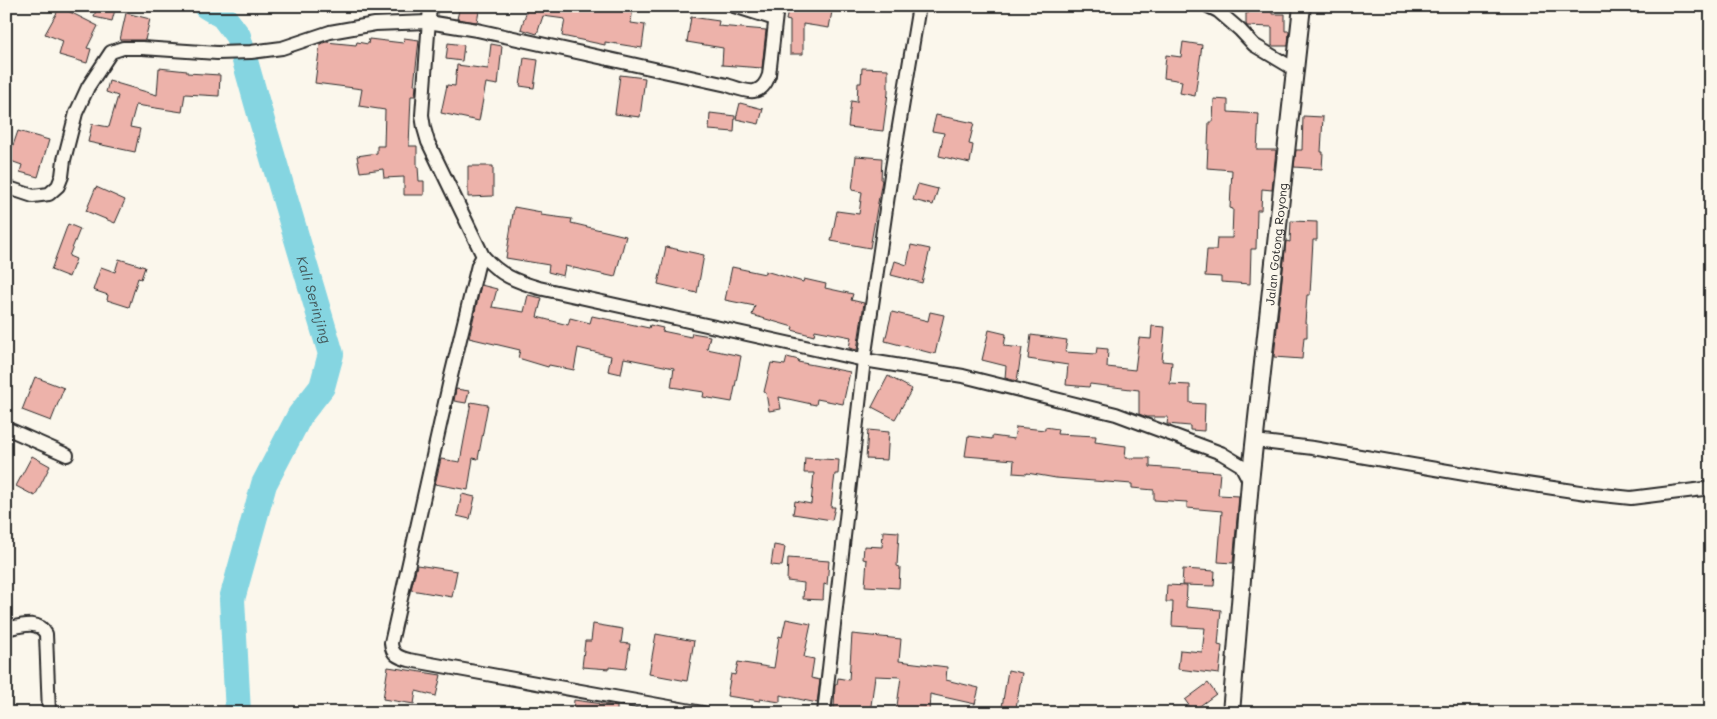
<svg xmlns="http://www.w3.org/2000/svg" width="1717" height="719" viewBox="0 0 1717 719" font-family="Mali,sans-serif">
  <rect width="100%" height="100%" fill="#fbf7ec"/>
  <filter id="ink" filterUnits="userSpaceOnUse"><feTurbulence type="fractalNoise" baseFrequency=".02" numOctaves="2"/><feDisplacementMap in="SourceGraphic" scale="10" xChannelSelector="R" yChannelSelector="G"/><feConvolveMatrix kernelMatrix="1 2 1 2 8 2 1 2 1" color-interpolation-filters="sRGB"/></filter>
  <g filter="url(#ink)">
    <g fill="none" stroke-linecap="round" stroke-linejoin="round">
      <path stroke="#85d5e1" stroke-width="26" id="s1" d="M206,6L223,16L238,36L262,121L331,354L322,387L300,415L264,484L232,599L238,713"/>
    </g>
    <g fill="#edb2aa" stroke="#2b2b2b">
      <path d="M97,6H116L112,21L94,17Z"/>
      <path d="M460,6H480L477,22L457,19Z"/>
      <path d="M526,6H633L631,23L645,25L642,48L605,42V45L562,36L565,19L543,16L537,34L521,29L526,13Z"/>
      <path d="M789,6H833L829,28L803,24V54H790V21L786,20Z"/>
      <path d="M1249,6H1272V14H1285V31H1289L1288,46H1272V27L1247,26L1246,24V13H1249Z"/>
      <path d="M60,7L98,26L87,48L91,49L87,63L59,55L63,41L45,34Z"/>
      <path d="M126,13L150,19L145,40H120Z"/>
      <path d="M691,17L719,21L718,26L766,30L762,68L722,65L723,48L687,42Z"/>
      <path d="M404,38L419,40L414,85H416L415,96H411L409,146H417V167H418L419,181H424V195H404V177L384,178L383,169L360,172L357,156L377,153V146H384L385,110L359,106L362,89L315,83L320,44L326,42L356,45L357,42L368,44L369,39L403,43Z"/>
      <path d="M1183,42L1202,45L1195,96L1180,93L1182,81L1164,78L1166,55L1181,57Z"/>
      <path d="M448,43L464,45L462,61L446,59Z"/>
      <path d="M491,44L502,46L498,85L486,83L479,121L441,113L447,85L455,86L457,65L488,69Z"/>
      <path d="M524,58L538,60L534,88L520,86Z"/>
      <path d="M159,68L187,71V73L220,75L219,96L185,94L182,112L136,105L130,127L140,129L135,152L88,142L92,124L109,127L118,96L106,92L109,81L157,95Z"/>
      <path d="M862,68L888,69V93L883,131L848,127L851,101L857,102L858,83H861Z"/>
      <path d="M620,75L645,78L640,117L615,114Z"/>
      <path d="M1214,99L1228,100V112L1259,114L1257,150H1276L1272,190L1262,189L1261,210H1257L1256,249H1251L1250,284L1221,282V277L1205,276L1207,250H1216L1217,238H1232L1233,209L1230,208L1232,170L1207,168L1209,122H1213Z"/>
      <path d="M740,103L763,109L759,124L736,119Z"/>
      <path d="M710,113L735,116L734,132L709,130Z"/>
      <path d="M936,115L974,123L969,144L973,145L970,163L939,156L944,133L932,131Z"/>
      <path d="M1303,116L1323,117L1321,152H1323L1322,169L1294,167L1296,150H1302Z"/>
      <path d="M18,131L49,140L38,177L20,172L22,165L8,160Z"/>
      <path d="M856,156L882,158L881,180H882L870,248L831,241L837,211L859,214L862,192L852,190Z"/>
      <path d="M468,166H493V196L468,197Z"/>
      <path d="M918,184L938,189L933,205L913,200Z"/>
      <path d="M96,187L125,200L115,223L86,211Z"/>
      <path d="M514,207L541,212V215L572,219L571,223L626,236L615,277L565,266L563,276L548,272L549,265L506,258Z"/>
      <path d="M1291,221L1317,222V240H1313L1310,295H1307L1305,323H1307V337H1304L1302,359L1274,357L1286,241L1290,242Z"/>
      <path d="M68,224L80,229L69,256L76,259L69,277L51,270Z"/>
      <path d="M911,245L930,249L922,283L891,275L895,261L907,265Z"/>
      <path d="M666,247L704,255L697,293L658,284Z"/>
      <path d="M119,259L145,267L141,279L138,278L129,307L107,300L108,295L93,290L101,267L115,272Z"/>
      <path d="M732,267L765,274V271L803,282L804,279L826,284L825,288L853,294L851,300L864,303L857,350L849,348L851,337L815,330L814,336L792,330L793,327L752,315L755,306L725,300Z"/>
      <path d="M481,285L497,289L492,307L524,312L528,295L542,298L537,317L568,325L570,318L590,323L592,316L649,328L650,325L663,328L662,331L691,337L692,333L710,336L707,349L741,356L732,402L703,397L704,392L671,387L674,368L624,358L621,374L608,371L611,356L578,348L574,370L549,365L548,367L518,358L520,350L469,338Z"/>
      <path d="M892,312L928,321L930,312L944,315L935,354L885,341Z"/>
      <path d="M1152,326L1165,327L1162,361L1172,362L1170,384L1190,385V403L1205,404L1204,431L1190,430V426L1167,424L1168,417H1147L1139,414V390L1090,384L1089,387L1066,385L1068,365L1028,359L1031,335L1067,340L1065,352L1096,354L1097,348L1108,349L1107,367L1135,370L1139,338L1151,339Z"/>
      <path d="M989,330L1006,334L1004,346L1022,348L1017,381L1005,378L1006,366L982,360Z"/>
      <path d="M787,357L799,360L798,362L850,372L843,404L817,399L816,405L779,397L781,409L769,411L766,393L764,392L771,363L785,365Z"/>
      <path d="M888,376L912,389L895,419L872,407Z"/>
      <path d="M35,377L64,388L51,421L22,410Z"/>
      <path d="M456,389L469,391L466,403L454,401Z"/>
      <path d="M471,402L488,405L478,459L473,458L468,490L435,484L441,459L460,462Z"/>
      <path d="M1016,427L1045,430V427L1058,429L1057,434L1096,436L1095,442L1126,446L1125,458H1150V467L1220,472L1218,495L1239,496L1233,563L1218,562L1222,511L1187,508V502L1154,500V490L1132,488V484L1056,478L1027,473V474L1013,473L1014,460L965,456L968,436L992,439V436L1014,439Z"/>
      <path d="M868,430L889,432L887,460L866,459Z"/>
      <path d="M32,456L50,466L35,496L16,486Z"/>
      <path d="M805,458L839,460L838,474H835L831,507H835L832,520L793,514L795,501L811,504L814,473H804Z"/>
      <path d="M462,494L475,497L470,519L457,516Z"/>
      <path d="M883,531L899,532L897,566L900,567L899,588L865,586L867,560L863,559L864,546L882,547Z"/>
      <path d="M774,545L785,547L782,566L771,565Z"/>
      <path d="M788,558L829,561L827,585L824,584L823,600L803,599L804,583L787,581Z"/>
      <path d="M417,565L457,571L452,597L411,590Z"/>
      <path d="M1183,569L1215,571L1214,586L1182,585Z"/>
      <path d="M1167,585L1187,586L1186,607L1221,610L1218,645L1222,646L1219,674L1178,669L1180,650L1202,652L1205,628L1172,626L1173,602H1166Z"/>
      <path d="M786,619L811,624L804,657L814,659L811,678L820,680L817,703L780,695V702L760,699V701L727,696L731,674L735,675L738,662L774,668L779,636L782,637Z"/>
      <path d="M593,624L623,629L621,643L630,644L626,669L609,667V669L582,667L585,641H591Z"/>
      <path d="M656,634L694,641L687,681L649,674Z"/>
      <path d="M852,634L901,639L899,661L947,667L946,680L979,688L975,704L930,694L929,713H896L901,677L875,676L870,713L834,708L835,684H837L838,678L849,680Z"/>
      <path d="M388,667L441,675L436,696L416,691L414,704L383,699Z"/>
      <path d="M1008,670L1022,673L1015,713H1001Z"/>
      <path d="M1208,683L1216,694L1193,711L1185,700Z"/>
      <path d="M574,700L617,706V713L573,712Z"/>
    </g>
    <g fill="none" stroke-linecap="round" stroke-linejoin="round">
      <g stroke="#2b2b2b" stroke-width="16">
        <g id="minor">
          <path d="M430,6L422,115L424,128L428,142L483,256C500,275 515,281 539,288L864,360L963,376L1116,414L1221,453L1241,465L1250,482"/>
          <path d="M734,6L775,19"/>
          <path d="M1208,6L1218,11L1240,30L1254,45L1296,70"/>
          <path d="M6,187L33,196L49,194L58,186L62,176L64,160L76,113L88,87L111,52L123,48H142L217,53L251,52L282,48L330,32L375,24L428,22L477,30L727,85C745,91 761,99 769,75L777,6"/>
          <path d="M483,256L478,265L451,376L391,643C392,655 398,657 409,660L703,713"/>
          <path d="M6,428L67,455"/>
          <path d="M1255,441L1313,448L1500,480L1593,494L1631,498L1711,488"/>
          <path d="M6,629C20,626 38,619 46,634L49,713"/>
          <path d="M824,713L864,360L892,168L919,6"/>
        </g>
      </g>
      <g stroke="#2b2b2b" stroke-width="20">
        <g id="tertiary">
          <path id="s2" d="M1231,713L1250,482L1302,6"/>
        </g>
      </g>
      <use href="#minor" stroke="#fbf7ec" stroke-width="12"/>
      <use href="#tertiary" stroke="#fbf7ec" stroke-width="16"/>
    </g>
  </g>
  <g text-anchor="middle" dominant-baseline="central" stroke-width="5" stroke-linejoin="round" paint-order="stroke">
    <g font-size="12" fill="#2b2b2b" stroke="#fbf7ec">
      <text stroke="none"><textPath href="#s2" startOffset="471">Jalan Gotong Royong</textPath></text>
    </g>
    <g font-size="14" font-style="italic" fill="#425658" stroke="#fbf7ec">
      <text stroke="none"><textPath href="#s1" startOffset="319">Kali Serinjing</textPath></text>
    </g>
  </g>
  <rect width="1717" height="719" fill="none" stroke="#fbf7ec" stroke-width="25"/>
  <rect x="12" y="12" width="1692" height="694" fill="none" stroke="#2b2b2b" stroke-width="2" filter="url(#ink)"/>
</svg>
